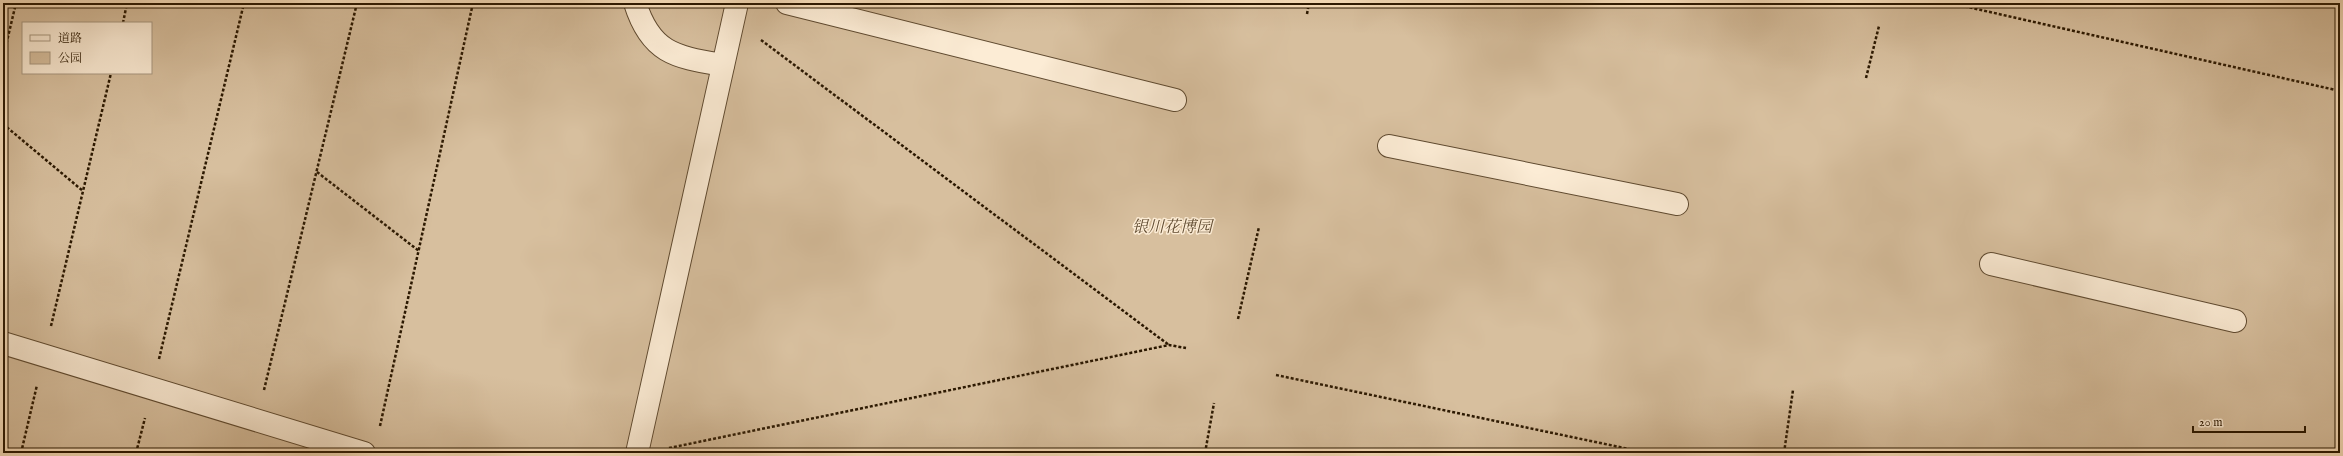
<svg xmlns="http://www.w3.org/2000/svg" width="2343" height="456" viewBox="0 0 2343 456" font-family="'IM FELL English','Noto Serif SC',serif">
  <rect width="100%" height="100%" fill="#fae1be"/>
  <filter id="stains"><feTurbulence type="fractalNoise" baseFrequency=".005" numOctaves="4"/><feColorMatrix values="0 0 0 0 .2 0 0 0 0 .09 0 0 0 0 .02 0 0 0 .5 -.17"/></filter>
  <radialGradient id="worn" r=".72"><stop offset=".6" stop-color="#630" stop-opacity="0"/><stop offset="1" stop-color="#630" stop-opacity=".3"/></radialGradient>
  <path fill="#d7bf9e" stroke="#816c50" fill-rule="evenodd" d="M3,3H2340V453H3ZM23,23H151V73H23Z"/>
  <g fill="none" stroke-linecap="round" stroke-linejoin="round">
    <g stroke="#5f4a30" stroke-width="24">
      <g id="minor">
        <path d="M635,3C651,54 676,57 723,65"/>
        <path d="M787,3L1175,100"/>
        <path d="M1389,146L1677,204"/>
        <path d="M1991,264L2235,321"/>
        <path d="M3,343L364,453"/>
        <path d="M637,453L737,3"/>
      </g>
    </g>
    <g stroke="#2b1801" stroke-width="2.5" stroke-dasharray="3 2" stroke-linecap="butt">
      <path d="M1950,3L2340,91"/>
      <path d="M1307,14L1309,3"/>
      <path d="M123,23L127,3"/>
      <path d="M761,40L1169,345"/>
      <path d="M3,58L16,3"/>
      <path d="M1866,78L1879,26"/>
      <path d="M3,124L83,191"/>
      <path d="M317,172L419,251"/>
      <path d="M1238,319L1259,227"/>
      <path d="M51,326L111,73"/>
      <path d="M159,359L244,3"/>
      <path d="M1276,375L1648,453"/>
      <path d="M264,390L357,3"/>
      <path d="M380,426L473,3"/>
      <path d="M669,448L1169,345L1186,348"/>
      <path d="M21,453L37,385"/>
      <path d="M136,453L145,418"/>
      <path d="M1205,453L1214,403"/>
      <path d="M1784,453L1793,390"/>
    </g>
    <use href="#minor" stroke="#fcecd5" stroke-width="22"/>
  </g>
  <g text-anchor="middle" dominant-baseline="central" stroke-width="3" stroke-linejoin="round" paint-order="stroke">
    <g font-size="16" font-style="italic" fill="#5f4a30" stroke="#fcecd5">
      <text x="1172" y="228">银川花博园</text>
    </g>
  </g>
  <rect width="2343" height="456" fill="none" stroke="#fae1be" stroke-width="16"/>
  <rect x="4" y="4" width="2335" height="448" fill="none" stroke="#2b1801" stroke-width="2"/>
  <rect x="8" y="8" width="2327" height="440" fill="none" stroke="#2b1801"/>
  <rect x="22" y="22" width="130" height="52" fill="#fcecd5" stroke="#a89780"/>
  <rect x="30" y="35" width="20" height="6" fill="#fcecd5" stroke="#a89780"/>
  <text x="58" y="42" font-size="12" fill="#2b1801">道路</text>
  <rect x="30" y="52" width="20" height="12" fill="#d7bf9e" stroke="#a89780"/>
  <text x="58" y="62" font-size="12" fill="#2b1801">公园</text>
  <path d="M2193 426v6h112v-6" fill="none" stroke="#2b1801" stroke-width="2"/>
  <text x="2199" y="426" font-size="12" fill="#2b1801" stroke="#fcecd5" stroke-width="3" paint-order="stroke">20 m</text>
  <rect width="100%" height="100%" filter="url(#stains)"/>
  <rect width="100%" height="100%" fill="url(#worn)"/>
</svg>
